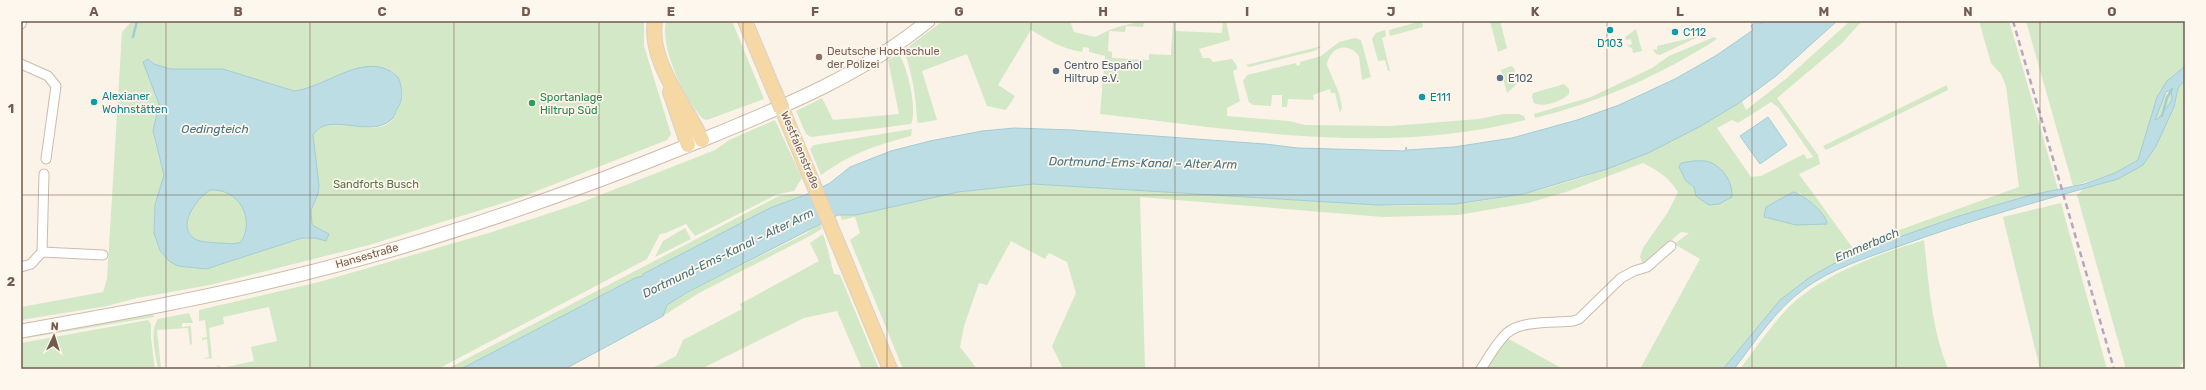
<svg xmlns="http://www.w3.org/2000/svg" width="2206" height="390" viewBox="0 0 2206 390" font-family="Rubik,sans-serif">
  <rect width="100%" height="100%" fill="#fbf3e7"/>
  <g fill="#d3e8c6" fill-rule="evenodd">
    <path d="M132,21H644V46L671,134L667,140L519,198L369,245L210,285L137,298L107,306L21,320V307L103,292L107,279L122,32ZM148,59L154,64L170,69H223L294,91L306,90L325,82L392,71C400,79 406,91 401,102C398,107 396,114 393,119C375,142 329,108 313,135L318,194L311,210L312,225L329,234L315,238H302L206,269L178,266L169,261L159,251L154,233L155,205L164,175L154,138L153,131L159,104Z"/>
    <path d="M666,21H732L764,99L707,120L703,119C684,98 660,49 666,21Z"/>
    <path d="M943,21H1070L1074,32L1095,37C1115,26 1136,21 1160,21L1144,22L1143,27L1126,26L1125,32L1109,31L1108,51L1112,52V58L1149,60V54L1171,55L1173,21H1175V31L1222,33L1223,21H1226L1230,40L1199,49L1203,58H1210L1213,62L1232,59L1237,66V69L1233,71L1240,101L1227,108V116L1289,121L1305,125L1391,126L1479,119L1503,114H1519L1524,116L1525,120C1386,156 1240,130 1100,114L1105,56L1089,52V48L1083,47L1082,52C1062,49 1048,40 1031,30L998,85L1015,96L1006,110L987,106L967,54L922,71L937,120L919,123L917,121C916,95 912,74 904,50Z"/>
    <path d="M1422,21L1423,27L1390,36L1389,30Z"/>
    <path d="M1490,21H1500L1507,48L1498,52Z"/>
    <path d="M1850,21H1862L1841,44L1777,98L1818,155L1820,164L1799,174L1852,247L2019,187L2006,86L2001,74L1991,63L1979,21H2009L2058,189L1959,216L1891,240L1871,243L1810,277L1780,300L1723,369H1640L1700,259L1674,244L1689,233L1681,232L1643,265L1640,257L1643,248L1668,212L1678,192C1668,177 1659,171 1643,163L1566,192L1528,203L1458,215L1383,217L1140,197L1145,369H1063L1052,346L1076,293L1067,262L1049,253L1045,259L1011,241L987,285L979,283L964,326L960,347L977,369H903L850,240L860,233L855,217L842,220L840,215H856L958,192L1033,184L1378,205C1412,206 1447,206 1481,201C1575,188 1662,151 1742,101L1746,110L1787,78ZM1771,102L1778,107L1813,157L1807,159L1804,154L1761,176L1751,177L1717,128L1732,120L1738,123ZM1693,161L1712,163L1727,176L1709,205L1696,196L1694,187L1686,181L1679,167L1681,163ZM1793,192L1800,193L1817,209L1783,222L1765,217L1766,207Z"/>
    <path d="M2026,21H2185V66L2172,76L2157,97L2138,160L2115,173L2073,186Z"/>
    <path d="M1636,29L1642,51L1633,53L1632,48L1627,46L1632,44L1631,39L1626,40L1625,37Z"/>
    <path d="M1385,30L1386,36L1382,38L1390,71H1388L1385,60L1378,61L1372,39L1376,33Z"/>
    <path d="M1700,36L1660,55L1656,54L1653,49L1657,50V46Z"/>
    <path d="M1714,37L1717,39C1661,75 1600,102 1535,118L1534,114L1591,97L1652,68L1669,56Z"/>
    <path d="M1355,38L1361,40L1371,77L1362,80L1359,56C1348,41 1329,47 1327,65L1339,93L1342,107L1340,113L1335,93H1331L1330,89L1313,95L1314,100L1288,99L1287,107H1282V95H1272L1271,106L1253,105L1249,102L1243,81L1247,75L1296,63L1297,66L1300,65V62L1321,56L1339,42Z"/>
    <path d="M1322,46L1314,51L1249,67L1246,65Z"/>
    <path d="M899,54C907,66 918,110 911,124L811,137L806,134L796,111L822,98L833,120L899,114L888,60Z"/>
    <path d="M1511,66L1514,68L1518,83L1507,93L1501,70Z"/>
    <path d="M2185,80V357L2179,369H2126L2077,195L2084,188L2118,179L2156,146L2174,107L2178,88Z"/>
    <path d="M1564,84L1569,89V94C1562,101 1544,108 1534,103L1532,97L1533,93Z"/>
    <path d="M1947,85L1948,90L1826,150L1823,146Z"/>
    <path d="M2171,89L2172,100L2159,118L2155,120L2164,97Z"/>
    <path d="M775,120L802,178L794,191L778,194L695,236L686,224L666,233L660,234L647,259L438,369H218L217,365L222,368L254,361L251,347L277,341L269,307L223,317L224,324L209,328L212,358L203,359L209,357L207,339L202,340V338L207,337L205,320L199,321V310L323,281L492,232L577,204L677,165L715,150L729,140Z"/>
    <path d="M912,129L911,136C878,144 848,155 821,175L810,149L814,145Z"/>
    <path d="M210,190C238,188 256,218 241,242C234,245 227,243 219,243C212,242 202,243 195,239C175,227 197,198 210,190Z"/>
    <path d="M794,194H805L770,208L643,274V276L635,278L461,369H447L779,196Z"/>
    <path d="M2061,203L2107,369H2040L2003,217Z"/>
    <path d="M820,223L822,229L808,237L699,293L663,316L667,305L686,293L807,233Z"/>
    <path d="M685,228L691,239L655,257L663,241Z"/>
    <path d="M823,234C828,248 830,260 834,274L840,275L879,369H862L837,311L804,318L701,369H651L676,356L683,340L742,309L740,304L819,261L810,243Z"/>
    <path d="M1924,240C1929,284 1931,327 1948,369H1740C1755,349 1770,327 1787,309C1818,276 1881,253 1924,240Z"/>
    <path d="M152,313L154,317L21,339V336Z"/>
    <path d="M189,313L193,323H182V327L191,326L192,344L190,345L188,328L157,330L161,368L171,369H158C156,355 149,331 158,319Z"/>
    <path d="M148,320L151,324V338L155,369H21V343Z"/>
    <path d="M1507,338L1563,369H1485Z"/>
  </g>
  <g fill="#bcdde3" stroke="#a3ccd4" fill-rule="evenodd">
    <path d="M1764,21H1837L1776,76L1742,101L1701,126L1648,153L1607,169L1523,194L1455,204L1378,205L1033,184L958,192L856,215H838L686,293L667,305L663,316L565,369H461L635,278L643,276V274L770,208L810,193L830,183L850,167L891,151L930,141L982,131L1014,128L1073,130L1265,144L1298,148L1405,151L1406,147L1407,150L1454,147L1512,138L1577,120L1619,105L1675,79L1717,55L1753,30L1751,26L1756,22L1760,24Z"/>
    <path d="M148,59L154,64L170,69H223L294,91C328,87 367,48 398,77C403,89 404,99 397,109C395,113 394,118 391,120C369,139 328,110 313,135L319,186L318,194L311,210L312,225L329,234L326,241L315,238H302L206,269L178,266L169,261L160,251L154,233L155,205L164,175L153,131L159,104L143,62ZM210,190C238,188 256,218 241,242C234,245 227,243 219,243C212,242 202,243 195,239C175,227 197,198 210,190Z"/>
    <path d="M2185,66V80L2178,88L2174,107L2156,146L2143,165L2118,179C2043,200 1970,220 1897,247C1866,258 1831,269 1804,289C1775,310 1755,342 1734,369H1723L1780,300L1810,277L1871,243L1891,240L1959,216L2031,195L2084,184L2115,173L2138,160L2157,97L2167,81ZM2171,90L2172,100L2159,118L2155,120L2166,92Z"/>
    <path d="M1768,117L1787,145L1760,164L1740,136Z"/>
    <path d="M1693,161C1698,161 1707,160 1712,163C1724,169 1733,183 1732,197L1719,204L1709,205L1696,196L1694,187L1686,181L1679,167L1681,163Z"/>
    <path d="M1793,192C1802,193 1827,214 1827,224L1796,225L1764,217L1766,207Z"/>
  </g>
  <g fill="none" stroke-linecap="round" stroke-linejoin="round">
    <g stroke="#a3ccd4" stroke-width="2.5">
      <path d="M133,37L137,21"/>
      <path d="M2162,116L2167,98L2172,89"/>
    </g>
    <g stroke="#ccbbad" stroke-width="11">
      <g id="street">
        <path d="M21,24L22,21"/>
        <path d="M21,64L48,76L56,86L46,159"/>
        <path d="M42,252L103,255"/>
        <path d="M21,267L31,264L42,252L44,174"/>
        <path d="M1481,369C1489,357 1496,343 1507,333C1522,320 1554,323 1573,321L1579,319L1621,278L1634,271L1647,267L1671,246"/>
      </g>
    </g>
    <g stroke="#cebcab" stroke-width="15">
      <path id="secondary" d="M21,331C105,316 190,301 273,281C417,248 556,199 692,144C775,110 858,78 928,21"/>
    </g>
    <g stroke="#d8d1cd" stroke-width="16">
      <g id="primary">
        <path d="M655,21C648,61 686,105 702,140"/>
        <path d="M745,21L773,88"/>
        <path d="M670,92L688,145"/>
        <path d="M782,109L890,369"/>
      </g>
    </g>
    <use href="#street" stroke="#fff" stroke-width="9"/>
    <use href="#secondary" stroke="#fff" stroke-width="13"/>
    <use href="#primary" stroke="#f5d8a4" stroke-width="14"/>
    <path stroke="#b7a5c4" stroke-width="2.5" stroke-dasharray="6 4" stroke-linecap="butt" d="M2013,21L2114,369"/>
    <g stroke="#d8d1cd" stroke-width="16" stroke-linecap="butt">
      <path id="primary-bridge" d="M773,88L782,109"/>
    </g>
    <use href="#primary-bridge" stroke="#f5d8a4" stroke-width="14"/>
  </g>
  <path fill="none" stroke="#735b4d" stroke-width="1" stroke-opacity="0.55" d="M166,21V369M310,21V369M454,21V369M599,21V369M743,21V369M887,21V369M1031,21V369M1175,21V369M1319,21V369M1463,21V369M1607,21V369M1752,21V369M1896,21V369M2040,21V369M21,195H2185"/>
  <g fill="#0f9aa8" stroke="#fef7ed" stroke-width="1.5">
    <circle cx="1610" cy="30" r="4"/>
    <circle cx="1675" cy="32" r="4"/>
    <circle cx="1422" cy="97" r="4"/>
    <circle cx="94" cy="102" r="4"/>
  </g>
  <circle fill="#8d6e63" stroke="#fef7ed" stroke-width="1.5" cx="819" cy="57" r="4"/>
  <g fill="#5c6f8a" stroke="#fef7ed" stroke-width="1.5">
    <circle cx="1056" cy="71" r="4"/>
    <circle cx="1500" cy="78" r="4"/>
  </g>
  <circle fill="#2e9e5b" stroke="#fef7ed" stroke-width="1.5" cx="532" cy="103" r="4"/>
  <g text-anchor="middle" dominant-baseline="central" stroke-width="3.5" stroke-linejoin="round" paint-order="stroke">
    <g font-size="11" fill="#0d838f" stroke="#fef7ed" text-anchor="start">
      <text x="1683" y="32">C112</text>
      <text x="1610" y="43" text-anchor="middle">D103</text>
      <text x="102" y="96">Alexianer<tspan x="102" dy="13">Wohnstätten</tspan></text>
      <text x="1430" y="97">E111</text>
    </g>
    <g font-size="11" fill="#785e54" stroke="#fef7ed" text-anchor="start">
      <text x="827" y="51">Deutsche Hochschule<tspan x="827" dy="13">der Polizei</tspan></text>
    </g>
    <g font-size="11" fill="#4e5e75" stroke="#fef7ed" text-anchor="start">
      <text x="1064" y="65">Centro Español<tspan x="1064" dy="13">Hiltrup e.V.</tspan></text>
      <text x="1508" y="78">E102</text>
    </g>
    <g font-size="11" fill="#27864d" stroke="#fef7ed" text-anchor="start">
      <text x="540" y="97">Sportanlage<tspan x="540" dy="13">Hiltrup Süd</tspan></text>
    </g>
    <g font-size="11" fill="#735b4d" stroke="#fef7ed">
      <text transform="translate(800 150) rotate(67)">Westfalenstraße</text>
      <text transform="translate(367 256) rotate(-16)">Hansestraße</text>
    </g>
    <g font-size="11" fill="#547845" stroke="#fef7ed">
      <text x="376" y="184">Sandforts Busch</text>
    </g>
    <g font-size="12" font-style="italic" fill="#45737e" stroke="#fef7ed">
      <text x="215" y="129">Oedingteich</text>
      <text transform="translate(1143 163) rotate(1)">Dortmund-Ems-Kanal – Alter Arm</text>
      <text transform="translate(1867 245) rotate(-23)">Emmerbach</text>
      <text transform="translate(728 253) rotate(-26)">Dortmund-Ems-Kanal – Alter Arm</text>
    </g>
  </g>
  <rect width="2206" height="390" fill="none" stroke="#fef7ed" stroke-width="44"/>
  <g transform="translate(54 336) rotate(4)" stroke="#fef7ed" stroke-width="3" paint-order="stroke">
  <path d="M0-3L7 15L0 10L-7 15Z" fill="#735b4d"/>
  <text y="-6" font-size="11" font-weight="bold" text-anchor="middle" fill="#735b4d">N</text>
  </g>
  <rect x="22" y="22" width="2162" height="346" fill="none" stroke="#735b4d" stroke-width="1.5"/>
  <g font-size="13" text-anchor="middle" font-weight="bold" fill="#735b4d">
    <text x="94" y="16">A</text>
    <text x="238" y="16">B</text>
    <text x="382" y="16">C</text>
    <text x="526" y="16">D</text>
    <text x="671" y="16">E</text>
    <text x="815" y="16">F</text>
    <text x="959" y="16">G</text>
    <text x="1103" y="16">H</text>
    <text x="1247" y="16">I</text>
    <text x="1391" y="16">J</text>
    <text x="1535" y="16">K</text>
    <text x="1680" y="16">L</text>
    <text x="1824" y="16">M</text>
    <text x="1968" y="16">N</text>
    <text x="2112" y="16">O</text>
    <text x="11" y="113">1</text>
    <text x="11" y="286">2</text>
  </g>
</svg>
